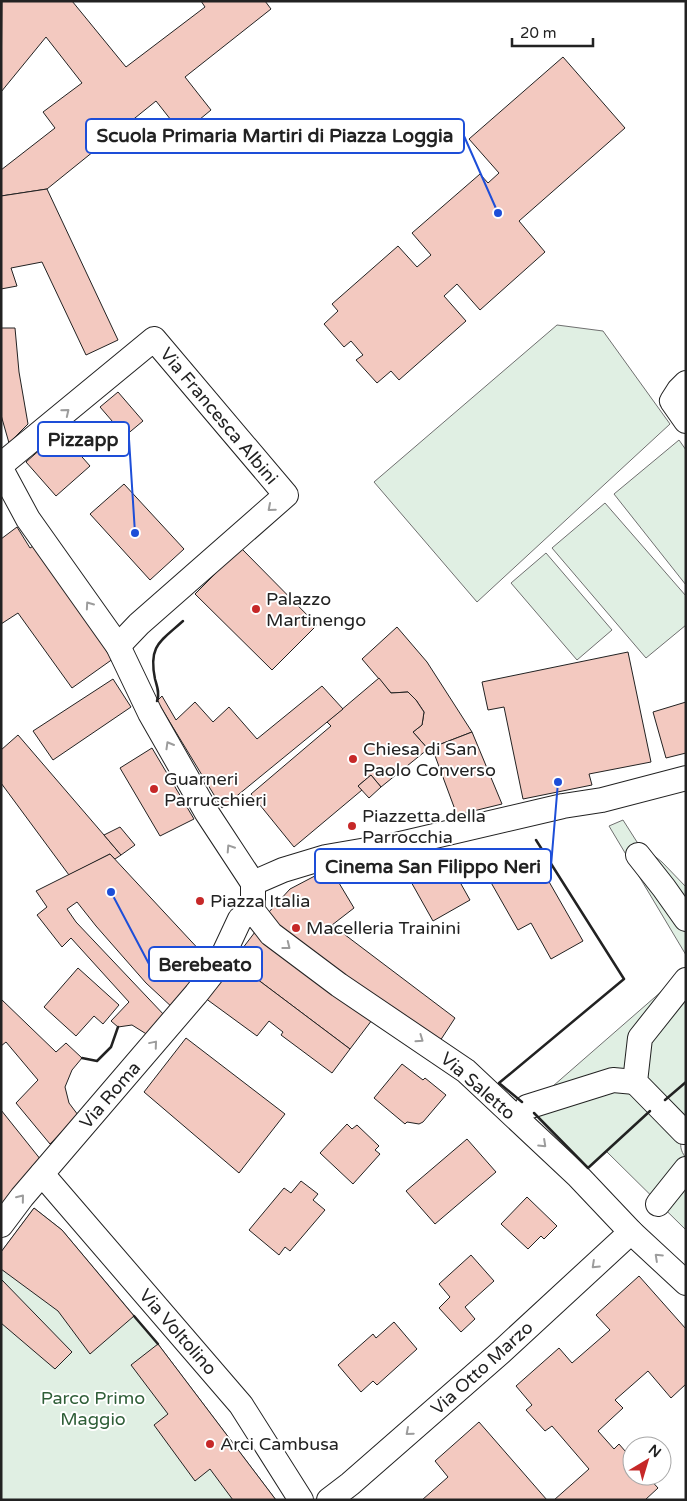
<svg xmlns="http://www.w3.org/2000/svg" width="687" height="1501" viewBox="0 0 687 1501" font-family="'Varela Round',sans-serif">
  <rect width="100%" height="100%" fill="#fff"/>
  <g fill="#e0efe3" stroke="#6f6f6f">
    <path d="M557,325L603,331L670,424L477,602L374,482Z"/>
    <path d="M679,440L686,450V585L614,494Z"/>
    <path d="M605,503L686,596V625L646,658L552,548Z"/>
    <path d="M546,553L612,630L577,660L511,583Z"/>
    <path d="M623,820L637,842L662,862L686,887V955L609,826Z"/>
    <path d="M686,970V1130C680,1140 678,1148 686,1158V1230L606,1151L588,1168L532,1111L545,1093Z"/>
    <path d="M34,1208L62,1230L158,1344L276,1500H1V1252Z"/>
  </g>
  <g fill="#f3c9c0" stroke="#222">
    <path d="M2,1H72L126,67L205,7L201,1H265L271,9L185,77L211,110L182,134L156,101L47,189L1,196V170L55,128L43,112L82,83L46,37L1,92Z"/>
    <path d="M563,57L625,128L519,221L545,252L480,310L457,284L444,296L466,321L399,380L391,371L377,383L356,360L363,355L351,341L344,347L324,324L338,311L332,304L398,246L417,267L431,255L412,233L480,174L488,183L499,173L469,139Z"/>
    <path d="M47,189L118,340L86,355L42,262L11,268L17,286L1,289V196Z"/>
    <path d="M1,328H15L19,372L28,424L9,443L1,415Z"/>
    <path d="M118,392L143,421L125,436L100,407Z"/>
    <path d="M60,432L90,466L56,496L26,462Z"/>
    <path d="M124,484L184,549L150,580L90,514Z"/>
    <path d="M17,527L30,548L35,545L117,656L72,688L18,613L1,624V539Z"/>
    <path d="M241,548L317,625L272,670L195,594Z"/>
    <path d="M397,627L427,662L472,732L428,749L413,732L422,725L424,712L416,700L408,692L391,693L362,659Z"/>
    <path d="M628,652L651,762L589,774L592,785L523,799L504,707L488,710L482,682Z"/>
    <path d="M379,678L391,693L408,692L416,700L424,712L422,725L413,732L428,749L381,787L371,775L358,786L362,790L294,847L251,794L331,726L327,722Z"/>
    <path d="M113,679L131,707L53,760L33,731Z"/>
    <path d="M322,686L343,709L222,808L157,701L162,696L176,720L195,702L213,722L229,707L257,739Z"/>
    <path d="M686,702V753L666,758L653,712Z"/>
    <path d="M472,732L502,804L457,815L434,753L428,749Z"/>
    <path d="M18,735L104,835L121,855L115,859L110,854L69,875L1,783V750Z"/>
    <path d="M152,748L194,819L160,836L120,768Z"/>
    <path d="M371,775L381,787L369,798L358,786Z"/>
    <path d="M120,827L135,845L121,855L104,835Z"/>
    <path d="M524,850L535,869L540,866L583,941L551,959L531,923L518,930L485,872Z"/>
    <path d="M110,854L204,955L211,960L174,1009L146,983L96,926L77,902L67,909L76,922L166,1017L148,1035L132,1025L118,1027L111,1021L129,1002L71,938L62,947L37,915L47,907L36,891Z"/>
    <path d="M447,859L470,900L433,921L410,880Z"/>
    <path d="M330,868L354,908L332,925L455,1018L438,1044L296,946L268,913L290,889Z"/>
    <path d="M255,932L372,1020L350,1049L233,961Z"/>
    <path d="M233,961L350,1049L332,1073L281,1035L283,1032L269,1021L257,1036L205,998Z"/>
    <path d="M78,968L119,1005L103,1024L94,1016L76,1036L44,1007Z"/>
    <path d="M1,999L56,1052L66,1043L82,1058L72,1070L65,1087L69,1103L78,1115L50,1144L16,1103L38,1080L6,1042L1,1046Z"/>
    <path d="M186,1038L285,1114L239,1173L144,1092Z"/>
    <path d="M402,1064L423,1080L425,1078L446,1095L423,1122L419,1124L407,1122L405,1124L374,1098Z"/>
    <path d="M1,1110L41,1160L1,1209Z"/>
    <path d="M347,1124L352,1129L357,1125L379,1146L375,1150L380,1154L353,1184L320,1153Z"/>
    <path d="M467,1139L496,1172L435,1224L406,1191Z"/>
    <path d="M301,1181L318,1194L313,1200L325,1210L290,1251L285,1247L279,1255L249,1230L284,1188L291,1193Z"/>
    <path d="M527,1197L557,1226L544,1239L541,1236L528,1249L501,1224Z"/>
    <path d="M34,1208L62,1230L134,1316L90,1354L58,1311L1,1269V1252Z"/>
    <path d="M471,1255L494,1281L465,1307L475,1319L461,1332L439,1308L450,1297L439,1284Z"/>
    <path d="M639,1276L686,1329V1384L671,1398L648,1371L615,1400L623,1408L598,1431L614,1449L619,1444L632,1459V1476H647L658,1488L645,1500H554L589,1469L552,1426L545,1431L526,1410L532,1405L516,1386L559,1348L572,1363L610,1330L596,1315Z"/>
    <path d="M1,1279L72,1352L55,1369L1,1323Z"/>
    <path d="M394,1322L417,1349L377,1385L373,1381L361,1392L338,1365L373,1334L376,1338Z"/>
    <path d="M158,1344L276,1500H233L210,1469L195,1481L154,1425L168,1414L131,1365Z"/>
    <path d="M479,1422L547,1500H422L448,1477L435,1461Z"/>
  </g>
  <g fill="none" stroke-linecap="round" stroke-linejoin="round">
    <g stroke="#222" stroke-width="26">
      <g id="street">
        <path d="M686,383L679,390L672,401L686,421"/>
        <path d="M1,465L154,339L286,495L139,624L118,646"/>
        <path d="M1,469L28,519L118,646L150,713L207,813L253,883V911"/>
        <path d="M638,855L664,888L686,919"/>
        <path d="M253,883L283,870L326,857L396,845L563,806L602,800L686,778"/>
        <path d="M253,911L271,934L339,985L466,1071L578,1176L631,1232L686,1283"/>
        <path d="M527,1107L613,1080L635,1082"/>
        <path d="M684,1132L635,1082L640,1038L686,980"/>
        <path d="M42,1174L241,1405L301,1500"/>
        <path d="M658,1204L686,1169"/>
        <path d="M1,1225L22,1197L196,994L218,966L240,919L253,911"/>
        <path d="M329,1500L350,1484L501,1352L631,1232"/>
      </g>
    </g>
    <use href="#street" stroke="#fff" stroke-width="24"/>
    <g stroke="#222" stroke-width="2.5">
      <path d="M157,701C160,694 157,686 155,679C148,645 161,641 183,621"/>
      <path d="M82,1058L97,1061L111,1047L118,1027"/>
      <path d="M665,1100L686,1082"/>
      <path d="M522,1102L499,1083L624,979L536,840"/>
      <path d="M534,1113L588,1168L650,1111"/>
      <path d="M134,1316L158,1344"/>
    </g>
  </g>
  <defs><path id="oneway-chevron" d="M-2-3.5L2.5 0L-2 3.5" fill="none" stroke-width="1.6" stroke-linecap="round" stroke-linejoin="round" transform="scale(1.25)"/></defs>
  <g stroke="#9c9c9c">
    <use href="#oneway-chevron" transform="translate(66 412) rotate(-39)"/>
    <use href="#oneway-chevron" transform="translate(271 508) rotate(139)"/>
    <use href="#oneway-chevron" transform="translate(89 605) rotate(-125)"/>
    <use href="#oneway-chevron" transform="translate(169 745) rotate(-120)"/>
    <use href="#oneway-chevron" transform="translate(230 848) rotate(-123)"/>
    <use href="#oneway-chevron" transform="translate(287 946) rotate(38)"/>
    <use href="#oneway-chevron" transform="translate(420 1039) rotate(35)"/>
    <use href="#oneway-chevron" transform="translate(154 1044) rotate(-50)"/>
    <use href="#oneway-chevron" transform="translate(543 1144) rotate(43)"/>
    <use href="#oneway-chevron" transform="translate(21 1198) rotate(-51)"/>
    <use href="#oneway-chevron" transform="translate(658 1257) rotate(-137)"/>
    <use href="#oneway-chevron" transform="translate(595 1265) rotate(137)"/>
    <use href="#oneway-chevron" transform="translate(409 1432) rotate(139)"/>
  </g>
  <g fill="#c62828" stroke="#fff" stroke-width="2">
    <circle cx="256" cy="609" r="5"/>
    <circle cx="353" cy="759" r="5"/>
    <circle cx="154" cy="789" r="5"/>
    <circle cx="352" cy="826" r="5"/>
    <circle cx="200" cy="901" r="5"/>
    <circle cx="296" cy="928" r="5"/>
    <circle cx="210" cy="1444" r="5"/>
  </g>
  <g text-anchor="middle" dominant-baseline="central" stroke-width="4" stroke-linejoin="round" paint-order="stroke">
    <g font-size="18" fill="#222" stroke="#fff">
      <text transform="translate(219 416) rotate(50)">Via Francesca Albini</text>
      <text transform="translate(478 1086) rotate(41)">Via Saletto</text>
      <text transform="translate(110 1095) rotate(-49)">Via Roma</text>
      <text transform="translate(178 1332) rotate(49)">Via Voltolino</text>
      <text transform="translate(482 1368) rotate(-42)">Via Otto Marzo</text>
    </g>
    <g font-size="18" fill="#222" stroke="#fff" text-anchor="start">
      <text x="266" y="599">Palazzo<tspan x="266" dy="21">Martinengo</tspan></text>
      <text x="363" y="749">Chiesa di San<tspan x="363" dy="21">Paolo Converso</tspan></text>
      <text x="164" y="779">Guarneri<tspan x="164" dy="21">Parrucchieri</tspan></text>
      <text x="362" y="816">Piazzetta della<tspan x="362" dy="21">Parrocchia</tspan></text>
      <text x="210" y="901">Piazza Italia</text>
      <text x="306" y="928">Macelleria Trainini</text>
      <text x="220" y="1444">Arci Cambusa</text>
    </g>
    <g font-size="18" fill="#2f5e38" stroke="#fff">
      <text x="93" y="1398">Parco Primo<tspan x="93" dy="21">Maggio</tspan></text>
    </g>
  </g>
  <path fill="none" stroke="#1d4ed8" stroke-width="2" d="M498 213L464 136M135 533L129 439M558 782L551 866M111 892L149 964"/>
  <g fill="#1d4ed8" stroke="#fff" stroke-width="2">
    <circle cx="498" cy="213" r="5"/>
    <circle cx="135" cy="533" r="5"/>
    <circle cx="558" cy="782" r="5"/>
    <circle cx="111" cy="892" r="5"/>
  </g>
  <g fill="#fff" stroke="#1d4ed8" stroke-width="2">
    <rect x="86" y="119" width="378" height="34" rx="5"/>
    <rect x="38" y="422" width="91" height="34" rx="5"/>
    <rect x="315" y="849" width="236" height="34" rx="5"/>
    <rect x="149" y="947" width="113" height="34" rx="5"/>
  </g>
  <g font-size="19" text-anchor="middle" font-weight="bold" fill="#222">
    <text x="275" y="142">Scuola Primaria Martiri di Piazza Loggia</text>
    <text x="83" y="446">Pizzapp</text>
    <text x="433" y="873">Cinema San Filippo Neri</text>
    <text x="205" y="971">Berebeato</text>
  </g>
  <rect width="687" height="1501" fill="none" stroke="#222222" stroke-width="5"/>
  <g transform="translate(647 1461) rotate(38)"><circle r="24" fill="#ffffff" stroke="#a7a7a7"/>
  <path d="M0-4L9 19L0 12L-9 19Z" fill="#c62828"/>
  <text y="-8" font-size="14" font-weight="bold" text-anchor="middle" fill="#222222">N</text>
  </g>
  <path d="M512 38v8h81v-8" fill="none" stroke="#222222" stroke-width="2.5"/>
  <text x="520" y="38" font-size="15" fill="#222222" stroke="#ffffff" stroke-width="4" paint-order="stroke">20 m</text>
</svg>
